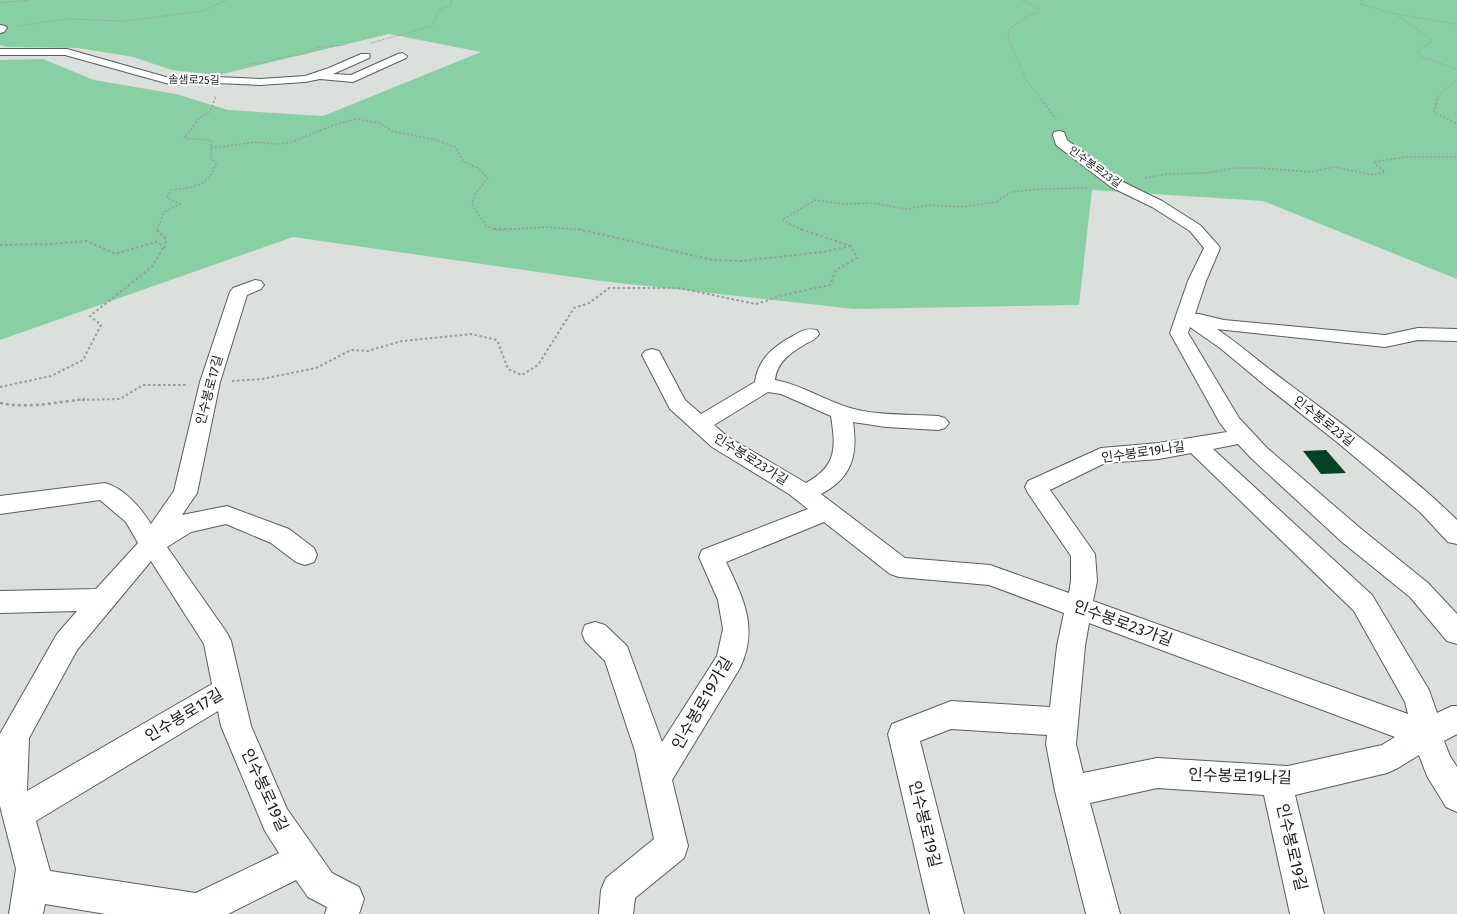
<svg xmlns="http://www.w3.org/2000/svg" width="1457" height="914" viewBox="0 0 1457 914" font-family="'Fira Sans','Noto Sans KR',sans-serif">
  <rect width="100%" height="100%" fill="#dce0dd"/>
  <path fill="#88d0a3" d="M0,0H1457V279L1263,201L1092,190L1079,305L854,309L601,281L293,237L0,340V60L43,59L94,80L176,94L228,110L323,116L481,52L389,34L218,75L172,70L133,57L78,48L7,47L0,45Z"/>
  <path fill="#044224" d="M1326,450L1346,473L1321,474L1303,451Z"/>
  <g fill="none" stroke-linecap="round" stroke-linejoin="round">
    <g stroke="#5a5d5b" stroke-width="2">
      <g id="minor">
        <path d="M0,25L5,26L7,28L4,32L0,33Z"/>
        <path d="M0,49H67L173,79L217,77L260,79L305,76L329,68L361,54H369L370,56L369,58L333,74L351,75L398,54L402,53L407,56L406,58L353,82L320,79L305,82L260,85L217,83L173,85L65,55H0Z"/>
        <path d="M1059,131L1064,132L1067,140L1121,181L1162,201L1200,225L1218,245L1220,248L1206,281L1195,314H1199L1224,320L1385,335L1418,328L1457,329V341L1418,340L1385,347L1217,329C1242,346 1264,366 1289,384C1346,427 1406,470 1457,520V544L1448,542L1420,512L1337,442L1267,387L1220,348L1190,327L1188,333L1239,418L1267,448L1360,528L1428,583L1457,614V644L1447,641L1410,597L1342,542L1251,458L1238,444L1213,449L1372,595L1429,690L1437,713L1452,706H1457V734L1444,741L1450,756L1457,767V812L1446,807L1427,776L1419,755L1398,768L1387,773L1295,795L1324,914H1290L1264,795L1157,788L1090,803L1120,914H1086L1055,791L1046,744L1047,735L951,729L920,741L964,914H930L888,734L892,724L951,701L1050,707L1057,646L1064,613L989,585L899,577L890,574L824,522L726,562C743,598 759,627 740,668L672,780L688,846L684,858L635,898L633,914H599L601,890L606,878L654,839L635,751L605,661L585,641L582,633L585,625L595,622L605,625L627,646L662,742L717,656L723,629L718,600L699,557L702,550L808,509L789,494L712,447L670,409L642,355L645,351L652,349L659,351L685,400L701,414L755,382C758,359 774,346 793,336C801,331 807,328 817,330L819,334C816,339 812,341 807,343C792,352 777,361 775,380C802,385 824,400 850,408C877,416 910,414 938,416L945,418L949,423L945,428L938,430L886,427L853,422C858,455 852,478 821,494L905,558L990,565L1069,593L1071,581V556L1028,493L1025,487L1028,481L1101,448L1159,443L1227,432L1220,423L1170,333L1188,281L1204,248L1190,231L1152,207L1111,187L1056,145L1053,135L1054,132ZM768,392L781,394L831,416C836,448 837,466 806,483L728,437L714,425ZM1191,453L1354,611L1405,702L1408,714L1093,601L1097,581L1095,554L1050,490L1105,463L1159,459ZM1089,623L1395,737L1382,745L1288,766L1157,758L1083,773L1076,744L1085,646Z"/>
        <path d="M255,280L261,281L264,285L261,289L247,295L220,382L197,493L182,515L227,506L289,529L314,548L317,555L314,562L305,565L296,562L271,543L226,524L191,532L167,547L227,633L231,641L251,726L287,809L332,873L359,887L364,899L359,914H325L327,907L308,897L296,880L228,914H106L45,904L43,914H9L16,869L0,806V734L57,634L77,611L0,613V591L96,589L138,543L126,522L100,500L0,514V496L105,483C124,488 141,508 151,524L174,491L200,382L230,292L233,288ZM151,561L204,644L212,684L27,791L29,738L77,650ZM218,711L221,726L265,831L279,853L196,893L50,871L36,821Z"/>
      </g>
    </g>
    <g stroke="#999d9a" stroke-width="1" stroke-dasharray="1.5 1.5" stroke-linecap="butt">
      <path d="M1022,0L1038,8L1039,11L1026,17L1009,29L1008,38L1027,82L1042,100"/>
      <path d="M1362,0L1361,4L1396,14L1457,24"/>
      <path d="M0,3L29,0"/>
      <path d="M1399,16C1410,27 1423,30 1432,42L1417,51L1422,57L1457,69"/>
      <path d="M18,26L66,19L126,21L203,11L226,0"/>
      <path d="M371,43L432,26L439,10L452,5L450,3L452,0"/>
      <path d="M243,65L267,62L279,58L305,54L312,49L322,47L346,45"/>
      <path d="M214,97H216L215,100"/>
      <path d="M1436,100L1444,90L1457,80"/>
    </g>
    <g stroke="#999d9a" stroke-width="1.5" stroke-dasharray="2 2" stroke-linecap="butt">
      <path d="M1041,99L1056,119"/>
      <path d="M1437,99L1434,112L1457,124"/>
      <path d="M211,148L256,142L277,144L289,143L334,125L356,119L380,123L392,131L436,140L455,147L464,162L478,168L488,178L475,194L472,204L486,226L497,230"/>
      <path d="M1145,178L1166,174L1207,173L1234,168H1259L1311,172L1334,167L1374,175L1385,172L1373,162L1406,157H1457"/>
      <path d="M157,230L164,212L180,204L167,198L171,190C193,187 209,187 216,163L211,158V140L190,139L184,137L191,130L198,119L210,111L215,99"/>
      <path d="M498,230L546,227L583,230"/>
      <path d="M802,230L782,220L815,200L843,204L873,203L906,209L930,205L961,207L996,202L1011,192L1040,189L1091,188"/>
    </g>
    <g stroke="#999d9a" stroke-width="2" stroke-dasharray="2.5 2.5" stroke-linecap="butt">
      <path d="M494,229H515"/>
      <path d="M578,229L713,260L742,261L823,252L851,246"/>
      <path d="M155,241L165,247L166,239L156,229"/>
      <path d="M0,245L52,244L87,241L115,254L156,242"/>
      <path d="M232,381L262,379L316,368L351,350L368,351L402,341L471,334L497,340L508,369L522,375L538,365L574,308L589,303L609,288H679L756,304L784,295L830,285L836,270L857,258L851,246L800,229"/>
      <path d="M0,387L51,376L83,360L101,325L90,316L153,266L164,246"/>
      <path d="M77,400L120,399L143,385H186"/>
    </g>
    <path stroke="#999d9a" stroke-width="2.5" stroke-dasharray="3 3" stroke-linecap="butt" d="M0,403C27,409 58,402 85,399"/>
    <use href="#minor" fill="#fff" fill-rule="evenodd"/>
  </g>
  <g text-anchor="middle" dominant-baseline="central" stroke-width="4" stroke-linejoin="round" paint-order="stroke">
    <g font-size="11" fill="#1a1c1b" stroke="#fff">
      <text transform="translate(194 80) rotate(1)">솔샘로25길</text>
      <text transform="translate(1095 167) rotate(36)">인수봉로23길</text>
    </g>
    <g font-size="13" fill="#1a1c1b" stroke="#fff">
      <text transform="translate(209 390) rotate(-75)">인수봉로17길</text>
      <text transform="translate(1324 421) rotate(38)">인수봉로23길</text>
      <text transform="translate(1143 452) rotate(-8)">인수봉로19나길</text>
      <text transform="translate(751 459) rotate(32)">인수봉로23가길</text>
    </g>
    <g font-size="16" fill="#1a1c1b" stroke="#fff">
      <text transform="translate(1123 623) rotate(20)">인수봉로23가길</text>
      <text transform="translate(702 703) rotate(-60)">인수봉로19가길</text>
      <text transform="translate(184 715) rotate(-31)">인수봉로17길</text>
      <text transform="translate(1240 776) rotate(2)">인수봉로19나길</text>
      <text transform="translate(265 790) rotate(65)">인수봉로19길</text>
      <text transform="translate(925 824) rotate(76)">인수봉로19길</text>
      <text transform="translate(1292 847) rotate(77)">인수봉로19길</text>
    </g>
  </g>
</svg>
